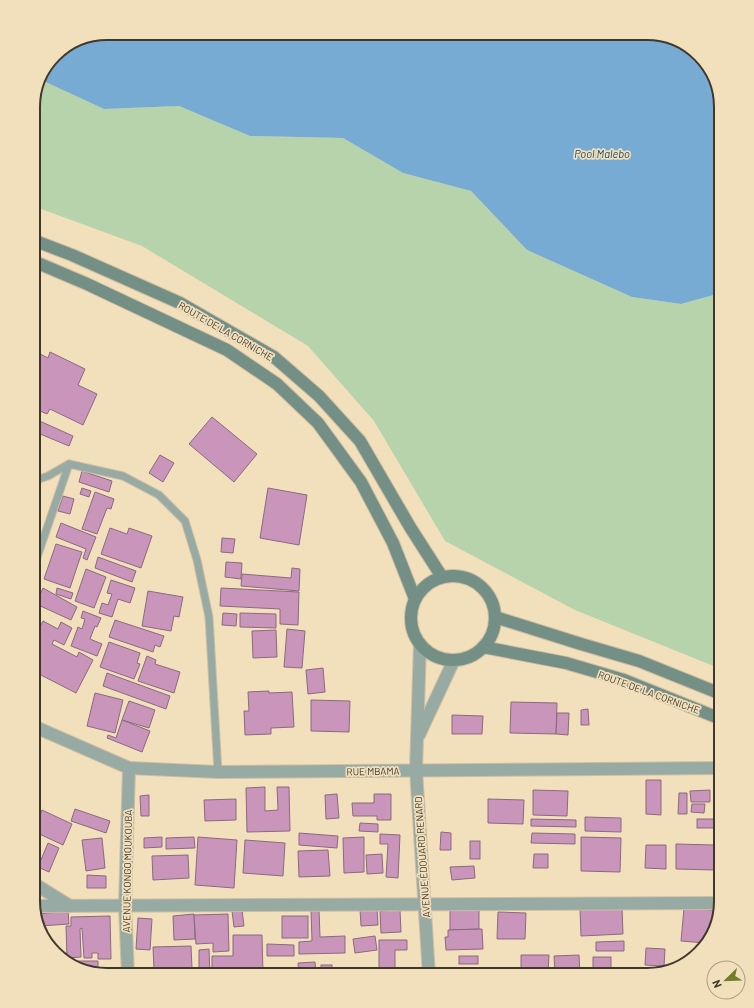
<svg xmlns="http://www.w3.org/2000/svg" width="754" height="1008" viewBox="0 0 754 1008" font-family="Barlow,sans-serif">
  <rect width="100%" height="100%" fill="#f2e0bd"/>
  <path fill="#b6d3ab" d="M39,79L104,109L179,106L250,136L343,138L403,173L471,191L527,250L632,297L681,304L721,293V669L575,610L445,541L374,421L308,346L142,246L33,206V102Z"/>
  <path fill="#78abd4" d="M107,33H651L684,43L711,70L721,107V293L681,304L632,297L527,250L471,191L403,173L343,138L250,136L179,106L104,109L39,79L41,74L58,52Z"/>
  <g fill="#ca95ba" stroke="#896a7f">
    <path d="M50,352L85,369L78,385L97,394L83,425L50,409L47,414L33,408V381L37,373L33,371V363L38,353L48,358Z"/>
    <path d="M212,417L257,454L234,482L189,444Z"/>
    <path d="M33,418L73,436L69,446L33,431Z"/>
    <path d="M160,455L174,463L163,482L149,473Z"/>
    <path d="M82,471L112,481L109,492L79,482Z"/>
    <path d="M82,488L91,491L89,497L80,494Z"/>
    <path d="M268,488L307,495L299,545L260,538Z"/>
    <path d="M95,492L114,499L111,509L107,508L97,534L82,529Z"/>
    <path d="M63,496L74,499L70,514L58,511Z"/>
    <path d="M61,523L96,537L87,560L83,558L86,549L56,537Z"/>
    <path d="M110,528L127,534L129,528L152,536L141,568L101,554Z"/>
    <path d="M222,538L235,539L233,553L221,552Z"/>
    <path d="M56,544L82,552L70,588L44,579Z"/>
    <path d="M98,557L136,571L132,582L95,568Z"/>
    <path d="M226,562L242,563L241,579L225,577Z"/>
    <path d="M292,568L300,569L299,591L241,586L242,574L291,578Z"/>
    <path d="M86,569L106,577L94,608L75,601Z"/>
    <path d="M111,580L135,588L130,603L118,599L112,617L99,613L102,603L108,605L112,594L107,593Z"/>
    <path d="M43,588L77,607L71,620L36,604Z"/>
    <path d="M57,588L73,593L71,599L56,594Z"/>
    <path d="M221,588L299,592L298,625L280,624V609L220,606Z"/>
    <path d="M148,591L183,597L179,617L174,616L171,631L142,626Z"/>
    <path d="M83,611L101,618L97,627L95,626L90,639L102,644L97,656L71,646L78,627L82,629L85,619L81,618Z"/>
    <path d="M223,613L237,614L236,626L222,625Z"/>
    <path d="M240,613L276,614V628L240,627Z"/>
    <path d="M115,620L164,636L160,647L155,645L153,652L109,637Z"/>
    <path d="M43,621L58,629L61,622L72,628L64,645L54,640L52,644L77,657L79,652L93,660L76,693L33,671V640Z"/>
    <path d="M287,629L305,631L302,668L284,667Z"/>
    <path d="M276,630L277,657L253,658L252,631Z"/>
    <path d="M109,642L140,653L137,663L140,664L134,679L100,667Z"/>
    <path d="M147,656L156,660L155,664L180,672L174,693L138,681Z"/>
    <path d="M323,668L325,692L308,694L306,670Z"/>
    <path d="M107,673L170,696L166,709L103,686Z"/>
    <path d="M269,691V693L292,692L294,727L271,728V734L245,735L244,711H249L248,692Z"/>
    <path d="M95,693L123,700L115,733L87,726Z"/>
    <path d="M311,700L350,701L349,732L311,731Z"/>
    <path d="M129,701L155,710L149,728L122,720Z"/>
    <path d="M511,702L557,703L556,734L510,733Z"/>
    <path d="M588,709L589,725H581V710Z"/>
    <path d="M557,713H569L568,735L556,734Z"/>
    <path d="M452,715L483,716L482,734H452Z"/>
    <path d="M122,720L150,731L142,752L107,738L108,735L116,738Z"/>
    <path d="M646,780H661V815L646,814Z"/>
    <path d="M265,787V811L278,810L277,787H289L290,831L247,832L246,788Z"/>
    <path d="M533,790L568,791L567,816L533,815Z"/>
    <path d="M710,790V802H691L690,791Z"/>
    <path d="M679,793H687V814H678Z"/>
    <path d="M337,794L339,818L326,819L325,795Z"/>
    <path d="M374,794H391V820H377V816H353L352,803H374Z"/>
    <path d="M149,795V816H141L140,796Z"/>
    <path d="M236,799V820L205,821L204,800Z"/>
    <path d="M488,799L524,800L523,824L488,823Z"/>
    <path d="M33,804L38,808L35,812L33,811Z"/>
    <path d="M692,804H705L704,813L691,812Z"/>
    <path d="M75,809L110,821L106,833L71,821Z"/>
    <path d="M42,810L72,824L63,845L33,831Z"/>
    <path d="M585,817L621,818V832L585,831Z"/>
    <path d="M531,819L576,820V827L531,826Z"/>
    <rect x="697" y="819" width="18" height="9"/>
    <rect x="718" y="819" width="3" height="9"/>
    <path d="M360,823L378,824V832L359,831Z"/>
    <rect x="720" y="831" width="1" height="23"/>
    <path d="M441,832L451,833V850H440Z"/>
    <path d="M299,833L338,836L337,848L299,845Z"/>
    <path d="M532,833L575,834V844L531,843Z"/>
    <path d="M380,834L400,835L398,878L386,877L388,844H380Z"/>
    <path d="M162,837V847L144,848V838Z"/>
    <path d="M194,837L195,848L166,849V838Z"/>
    <path d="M198,837L237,840L234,888L195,885Z"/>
    <path d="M364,837V872L344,873L343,838Z"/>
    <path d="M581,837L621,838L620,872L581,871Z"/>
    <path d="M102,838L105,868L86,871L82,840Z"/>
    <path d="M245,840L285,843L283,876L243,873Z"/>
    <rect x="470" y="841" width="10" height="18"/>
    <path d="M48,843L59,848L49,872L38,867Z"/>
    <path d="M676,844L714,845V870L676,869Z"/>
    <path d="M646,845H666V869L645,868Z"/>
    <path d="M328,850L330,876L299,877L298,851Z"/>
    <path d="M382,854L383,873L367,874L366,855Z"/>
    <path d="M534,854H548V868H533Z"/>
    <path d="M188,855L189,878L153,880L152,856Z"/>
    <path d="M474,866L475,878L452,880L450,867Z"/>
    <path d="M87,875L106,876V888H87Z"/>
    <path d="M622,907L623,934L581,936L580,909Z"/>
    <path d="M377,908L378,925L361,926L360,909Z"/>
    <path d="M684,908L714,910L712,933L711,938L706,943L681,941Z"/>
    <path d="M242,910L244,926L234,927L232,911Z"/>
    <path d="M311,910H319L320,937L345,936V953L299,954V942L312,941Z"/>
    <path d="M400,910L401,932L381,933L380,911Z"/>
    <path d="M450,910H479V929L450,930Z"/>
    <path d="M68,911L69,924L40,926L37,914Z"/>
    <path d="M498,912L526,913L525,939H497Z"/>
    <path d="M194,914L195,939L174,940L173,916Z"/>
    <path d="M228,914L229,951L213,952V943L196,944L194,915Z"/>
    <path d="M110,916L111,959H98V953H92V958H84L82,928L80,929L81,957L67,958L66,926H71V917Z"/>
    <rect x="282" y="916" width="26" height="22"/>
    <path d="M138,918L152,919L150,950L136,949Z"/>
    <path d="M482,929L483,949L446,950L445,937H448V930Z"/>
    <path d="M233,935H262L263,975H212V956H233Z"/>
    <path d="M375,936L377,950L355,953L353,939Z"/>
    <path d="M379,940H407V950H395V970H407V975H379Z"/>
    <path d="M624,941V951H596V942Z"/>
    <path d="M267,944L294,945V956H267Z"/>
    <path d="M191,946L192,968L154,970L153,947Z"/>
    <path d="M646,948L665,949L664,966L645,965Z"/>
    <path d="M209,949L210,975H199V950Z"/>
    <path d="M521,955H549L548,974L521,973Z"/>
    <path d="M579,955L580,975H555L554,956Z"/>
    <rect x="459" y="956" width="19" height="8"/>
    <rect x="593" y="957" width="18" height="18"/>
    <path d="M68,961H98V973L70,965Z"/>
    <path d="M315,962L316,975H299L298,963Z"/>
    <rect x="321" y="965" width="11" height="10"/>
    <path d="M272,973L292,975H272Z"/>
    <path d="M457,973L458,975H447V974Z"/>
  </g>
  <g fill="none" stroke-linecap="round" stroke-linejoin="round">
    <g stroke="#cebea0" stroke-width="9">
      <g id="lane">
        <path d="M33,481L48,476L69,464L123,476L159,495L185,521L197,560L209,617L218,772"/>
        <path d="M33,569L69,464"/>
      </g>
    </g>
    <g stroke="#cebea0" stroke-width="14">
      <g id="street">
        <path d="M420,644L416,770L429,975"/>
        <path d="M33,726L129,768L218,772L721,768"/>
        <path d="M419,735L454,660"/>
        <path d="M33,883L70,906"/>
        <path d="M34,906L720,903"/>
        <path d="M128,975L125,906L129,768"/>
      </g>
    </g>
    <g stroke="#cebea0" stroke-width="14">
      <g id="secondary">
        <path d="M33,240L72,255L180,303L274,357L319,396L360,441L410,527L442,577"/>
        <path d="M33,261L87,284L227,350L277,384L318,423L361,482L393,543L415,599"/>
        <circle cx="453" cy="618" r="42"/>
        <path d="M495,617L581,644L639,661L721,694"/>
        <path d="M483,647L566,663L624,680L721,719"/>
      </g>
    </g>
    <use href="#lane" stroke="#98aaa4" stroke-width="7"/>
    <use href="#street" stroke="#98aaa4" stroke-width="12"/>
    <use href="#secondary" stroke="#748f86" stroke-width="12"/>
  </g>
  <g text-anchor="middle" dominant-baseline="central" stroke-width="3.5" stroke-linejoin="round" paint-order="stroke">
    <g font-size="10" fill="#40382b" stroke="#f2e0bd">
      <text transform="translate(226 331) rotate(30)">ROUTE DE LA CORNICHE</text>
      <text transform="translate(649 692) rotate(20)">ROUTE DE LA CORNICHE</text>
      <text transform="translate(373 771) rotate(-1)">RUE MBAMA</text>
      <text transform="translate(422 857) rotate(-94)">AVENUE ÉDOUARD RENARD</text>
      <text transform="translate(127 871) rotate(-89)">AVENUE KONGO MOUKOUBA</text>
    </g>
    <g font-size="11" font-style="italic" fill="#163e5a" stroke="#f2e0bd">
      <text x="602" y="153">Pool Malebo</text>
    </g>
  </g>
  <path d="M0 0H754V1008H0ZM107 40H647A67 67 0 0 1 714 107V901A67 67 0 0 1 647 968H107A67 67 0 0 1 40 901V107A67 67 0 0 1 107 40Z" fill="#f2e0bd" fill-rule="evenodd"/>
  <path fill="none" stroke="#40382b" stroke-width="2" d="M107 40H647A67 67 0 0 1 714 107V901A67 67 0 0 1 647 968H107A67 67 0 0 1 40 901V107A67 67 0 0 1 107 40Z"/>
  <g transform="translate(726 980) rotate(247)"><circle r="19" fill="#f2e0bd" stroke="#ab9d83"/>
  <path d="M0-3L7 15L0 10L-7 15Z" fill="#737e2a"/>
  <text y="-6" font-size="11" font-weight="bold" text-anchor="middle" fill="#40382b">N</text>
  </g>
</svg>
